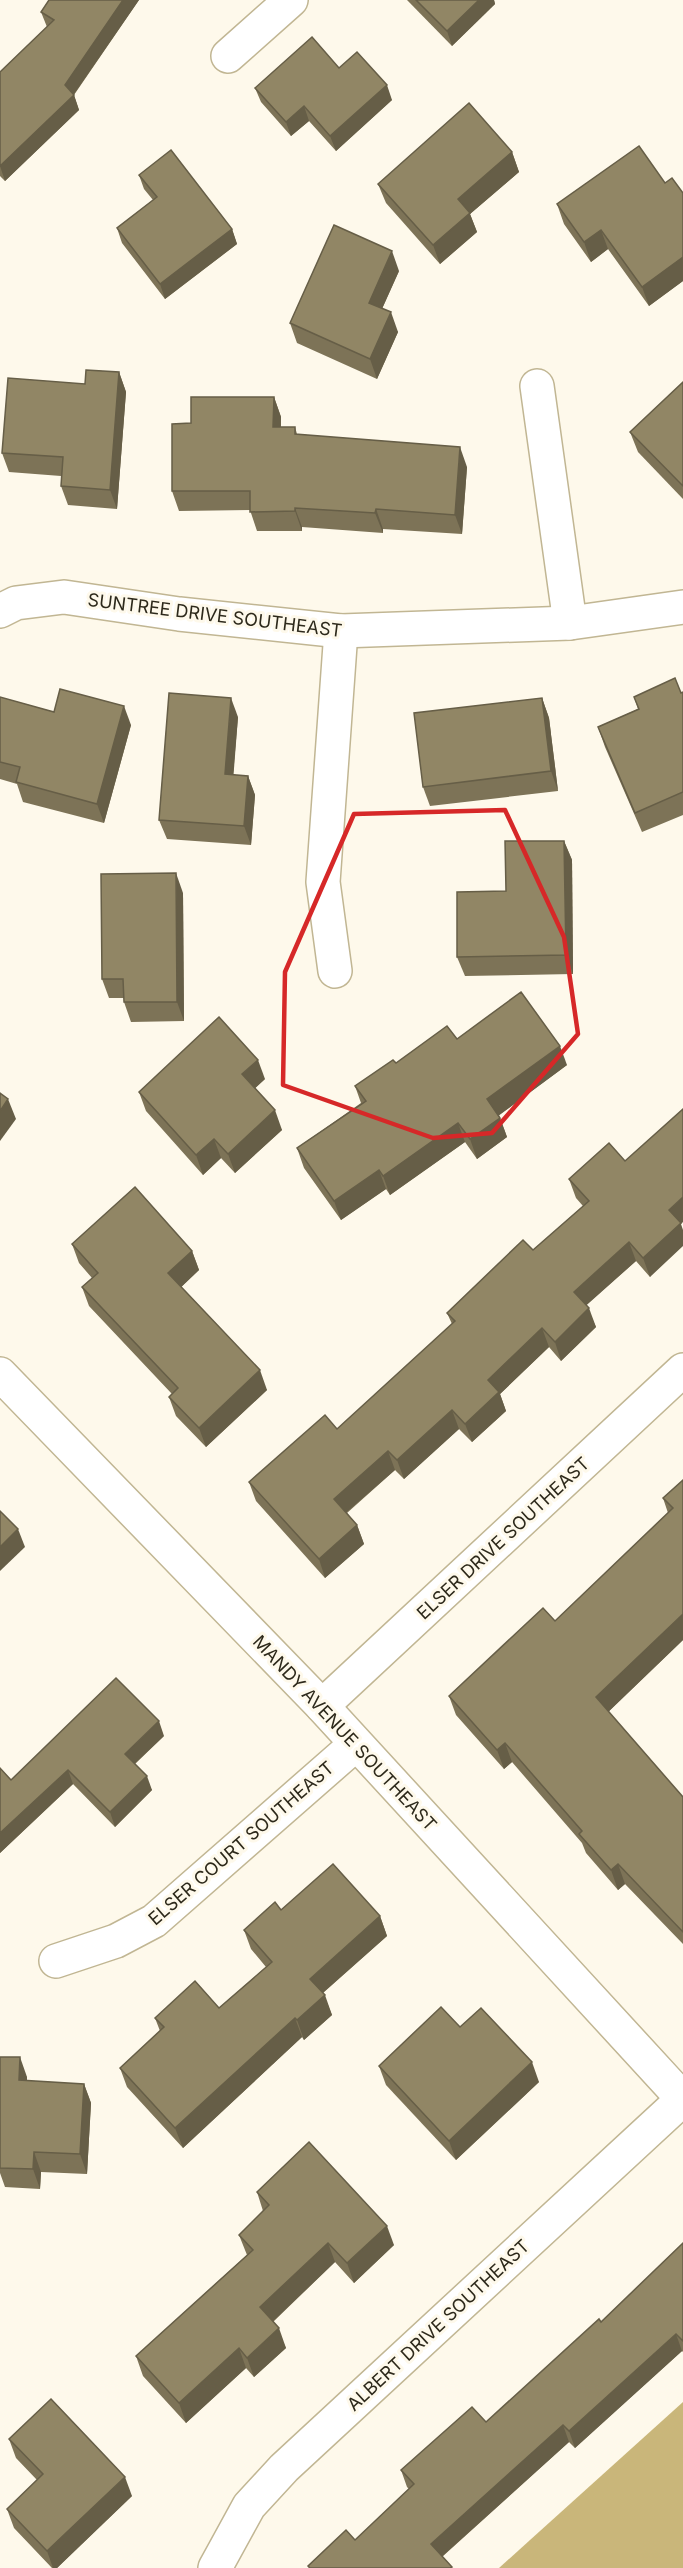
<svg xmlns="http://www.w3.org/2000/svg" width="683" height="2568" viewBox="0 0 683 2568" font-family="Inter,sans-serif">
  <rect width="100%" height="100%" fill="#fef9eb"/>
  <path fill="#c9b67a" d="M683,2402V2568H499Z"/>
  <g fill="none" stroke-linecap="round" stroke-linejoin="round">
    <g stroke="#c1b693" stroke-width="36">
      <g id="minor">
        <path d="M228,56L291,0"/>
        <path d="M537,386L570,623"/>
        <path d="M0,611L16,603L64,597L179,614L341,631L570,623L683,607"/>
        <path d="M335,971L323,882L341,631"/>
        <path d="M0,1374L322,1706L683,2099"/>
        <path d="M322,1706L683,1370"/>
        <path d="M56,1961L116,1941L154,1921L356,1744"/>
        <path d="M215,2568L249,2506L284,2468L683,2099"/>
      </g>
    </g>
    <use href="#minor" stroke="#fff" stroke-width="33"/>
  </g>
  <g fill="#7d7357">
    <path d="M49,0H139L74,95L79,110L5,181L0,176V72L47,27L41,12Z"/>
    <path d="M407,0H494L495,4L452,46Z"/>
    <path d="M339,68L392,100L336,151L309,121L291,136L261,102L255,88Z"/>
    <path d="M512,152L519,172L470,214L477,232L440,264L386,203L378,184Z"/>
    <path d="M139,175L232,229L237,244L165,299L122,243L117,228L153,200L144,189Z"/>
    <path d="M665,183L683,193V281L649,306L608,249L591,262L564,224L557,204Z"/>
    <path d="M399,271L382,309L398,332L377,379L297,343L290,323Z"/>
    <path d="M119,372L126,392L117,509L68,505L61,486V476L9,472L2,453L85,384Z"/>
    <path d="M683,382V499L638,452L630,432Z"/>
    <path d="M274,397L281,417V427H295L297,434L467,467L462,534L383,529V533L302,527V531H257L250,510L179,511L172,491L191,423Z"/>
    <path d="M683,692V815L642,832L605,747L598,727L638,709L634,697Z"/>
    <path d="M0,697L54,712L131,725L104,823L23,802L17,784L0,779Z"/>
    <path d="M542,698L549,718L558,791L430,806L423,787Z"/>
    <path d="M238,717L233,775L248,776L255,795L251,845L167,839L159,820Z"/>
    <path d="M564,841L572,860L573,974L465,976L457,957L506,891Z"/>
    <path d="M183,893L184,1021L131,1022L124,1002V998H109L102,979Z"/>
    <path d="M457,1039L567,1065L499,1115L507,1137L477,1159L465,1142L390,1195L386,1189L341,1220L304,1168L297,1148L361,1103L355,1086L396,1063Z"/>
    <path d="M265,1079L255,1088L282,1130L235,1173L221,1158L203,1175L146,1111L139,1092Z"/>
    <path d="M569,1179L681,1224L650,1277L636,1261L586,1305L596,1327L561,1361L549,1347L500,1394L506,1411L472,1442L459,1429L404,1479L395,1470L347,1513L357,1525L364,1544L325,1578L256,1501L249,1482L337,1429L452,1324L447,1313L533,1250L583,1206L576,1198Z"/>
    <path d="M72,1244L192,1251L199,1270L181,1287L267,1390L206,1447L176,1416L169,1397L172,1394L89,1306L82,1287L92,1278L79,1263Z"/>
    <path d="M683,1480V1640L608,1712L683,1797V1944L625,1884L618,1890L586,1853L582,1843L512,1762L504,1769L456,1715L449,1696L555,1621L668,1513L663,1498Z"/>
    <path d="M164,1736L135,1764L152,1790L115,1827L73,1784L0,1853V1768L11,1780Z"/>
    <path d="M281,1910L380,1916L387,1936L323,1993L332,2015L304,2040L302,2037L183,2148L127,2087L120,2068L160,2031L155,2018L219,2008L266,1967L251,1949L244,1930Z"/>
    <path d="M460,2027L539,2082L456,2160L386,2085L379,2066Z"/>
    <path d="M0,2057L27,2077V2081L84,2084L91,2103L87,2174L41,2172L40,2189L5,2187L0,2173Z"/>
    <path d="M257,2192L394,2245L354,2283L335,2262L273,2322L286,2348L254,2377L246,2368L186,2423L143,2376L136,2356L247,2255L239,2235L263,2211Z"/>
    <path d="M683,2243V2352L682,2351L575,2448L569,2442L442,2557L452,2568H309L308,2566L355,2540L409,2489L407,2487L401,2470L486,2422L601,2322Z"/>
    <path d="M9,2439L132,2496L57,2568H52L14,2528L7,2509L37,2480L16,2458Z"/>
  </g>
  <g fill="#665e47">
    <path d="M123,0H139L72,97L74,95L79,110L5,181L0,166L65,85Z"/>
    <path d="M479,0H494L495,4L452,46L447,31Z"/>
    <path d="M387,85L392,100L336,151L330,136Z"/>
    <path d="M304,106L309,121L291,136L286,122Z"/>
    <path d="M512,152L519,172L470,214L477,232L440,264L433,245L458,199Z"/>
    <path d="M232,229L237,244L165,299L160,284Z"/>
    <path d="M601,230L608,249L591,262L584,242Z"/>
    <path d="M392,251L399,271L376,322L369,303Z"/>
    <path d="M683,257V281L649,306L642,287Z"/>
    <path d="M391,312L398,332L377,379L370,359Z"/>
    <path d="M119,372L126,392L117,509L110,490Z"/>
    <path d="M274,397L281,417L280,447L273,427Z"/>
    <path d="M460,447L467,467L462,534L455,515Z"/>
    <path d="M295,508L302,527V531L295,511Z"/>
    <path d="M376,509L383,529V533L375,513Z"/>
    <path d="M231,698L238,717L232,794L225,774Z"/>
    <path d="M542,698L549,718L558,791L551,771Z"/>
    <path d="M124,706L131,725L104,823L97,804Z"/>
    <path d="M248,776L255,795L251,845L244,826Z"/>
    <path d="M564,841L572,860L573,974L566,955Z"/>
    <path d="M176,873L183,893L184,1021L177,1002Z"/>
    <path d="M560,1046L567,1065L494,1119L487,1099Z"/>
    <path d="M258,1060L265,1079L249,1094L242,1074Z"/>
    <path d="M8,1099L16,1119L0,1141V1111Z"/>
    <path d="M275,1110L282,1130L235,1173L228,1154Z"/>
    <path d="M500,1118L507,1137L477,1159L470,1139Z"/>
    <path d="M458,1123L465,1142L390,1195L383,1176Z"/>
    <path d="M214,1139L221,1158L203,1175L196,1155Z"/>
    <path d="M379,1170L386,1189L341,1220L334,1201Z"/>
    <path d="M683,1197V1222L681,1224L683,1230V1246L650,1277L643,1258L669,1210Z"/>
    <path d="M629,1242L636,1261L580,1311L574,1292Z"/>
    <path d="M192,1251L199,1270L175,1293L168,1273Z"/>
    <path d="M589,1308L596,1327L561,1361L555,1342Z"/>
    <path d="M542,1328L549,1347L500,1394L506,1411L472,1442L465,1424L488,1380Z"/>
    <path d="M260,1370L267,1390L206,1447L199,1428Z"/>
    <path d="M452,1410L459,1429L404,1479L397,1460Z"/>
    <path d="M388,1451L395,1470L341,1517L334,1499Z"/>
    <path d="M357,1525L364,1544L325,1578L319,1559Z"/>
    <path d="M18,1529L25,1547L0,1571V1547Z"/>
    <path d="M683,1614V1640L603,1717L596,1697Z"/>
    <path d="M159,1721L164,1736L130,1768L125,1754Z"/>
    <path d="M505,1743L512,1762L504,1769L497,1750Z"/>
    <path d="M68,1770L73,1784L0,1853V1833Z"/>
    <path d="M147,1776L152,1790L115,1827L110,1812Z"/>
    <path d="M618,1864L625,1884L618,1890L611,1870Z"/>
    <path d="M380,1916L387,1936L317,1998L310,1979Z"/>
    <path d="M325,1995L332,2015L304,2040L297,2020Z"/>
    <path d="M295,2018L302,2037L183,2148L175,2128Z"/>
    <path d="M20,2057L27,2077L26,2100L19,2080Z"/>
    <path d="M532,2062L539,2082L456,2160L449,2141Z"/>
    <path d="M84,2084L91,2103L87,2174L80,2154Z"/>
    <path d="M34,2152L41,2172L40,2189L33,2169Z"/>
    <path d="M387,2226L394,2245L354,2283L347,2263Z"/>
    <path d="M328,2243L335,2262L267,2327L260,2307Z"/>
    <path d="M279,2328L286,2348L254,2377L247,2358Z"/>
    <path d="M676,2334L682,2351L575,2448L569,2431Z"/>
    <path d="M239,2348L246,2368L186,2423L179,2403Z"/>
    <path d="M563,2425L569,2442L437,2561L431,2544Z"/>
    <path d="M125,2477L132,2496L57,2568H53L47,2551Z"/>
  </g>
  <g fill="#918665" stroke="#665e47" stroke-width="1.5">
    <path d="M49,0H123L65,85L74,95L0,166V72L54,20L41,12Z"/>
    <path d="M416,0H479L447,31Z"/>
    <path d="M312,37L339,68L357,52L387,85L330,136L304,106L286,122L255,88Z"/>
    <path d="M469,103L512,152L458,199L470,213L433,245L378,184Z"/>
    <path d="M639,146L665,183L672,178L683,193V257L642,287L601,230L584,242L557,204Z"/>
    <path d="M171,150L232,229L160,284L117,228L157,197L139,175Z"/>
    <path d="M334,225L392,251L369,303L391,312L370,359L290,323Z"/>
    <path d="M86,370L119,372L110,490L61,486L63,457L2,453L8,378L85,384Z"/>
    <path d="M683,382V486L630,432Z"/>
    <path d="M191,397H274L273,427H295V434L460,447L455,515L376,509L375,513L295,508V511L250,512V491H172V424L191,423Z"/>
    <path d="M675,678L681,693L683,692V792L635,813L598,727L639,709L634,697Z"/>
    <path d="M60,689L124,706L97,804L16,782L20,767L0,762V697L54,712Z"/>
    <path d="M169,693L231,698L225,774L248,776L244,826L159,820Z"/>
    <path d="M542,698L551,771L423,787L414,713Z"/>
    <path d="M505,841H564L566,955L457,957V892L506,891Z"/>
    <path d="M176,873L177,1002H124L123,979H102L101,874Z"/>
    <path d="M521,992L560,1046L487,1099L500,1118L470,1139L458,1123L383,1176L379,1170L334,1201L297,1148L366,1101L355,1086L393,1060L396,1063L447,1026L457,1039Z"/>
    <path d="M219,1017L258,1060L242,1074L275,1110L228,1154L214,1139L196,1155L139,1092Z"/>
    <path d="M0,1093L8,1099L0,1111Z"/>
    <path d="M683,1109V1197L669,1210L681,1223L643,1258L629,1242L574,1292L589,1308L555,1342L542,1328L488,1380L499,1392L465,1424L452,1410L397,1460L388,1451L334,1499L357,1525L319,1559L249,1482L325,1415L337,1429L455,1321L447,1313L523,1240L533,1250L589,1201L569,1179L609,1143L625,1161Z"/>
    <path d="M135,1187L192,1251L168,1273L260,1370L199,1428L169,1397L178,1388L82,1287L98,1273L72,1244Z"/>
    <path d="M683,1480V1614L596,1697L683,1797V1932L618,1864L611,1870L579,1834L582,1831L505,1743L497,1750L449,1696L543,1608L555,1621L673,1508L663,1498Z"/>
    <path d="M0,1511L18,1529L0,1547Z"/>
    <path d="M116,1678L159,1721L125,1754L147,1776L110,1812L68,1770L0,1833V1768L11,1780Z"/>
    <path d="M333,1864L380,1916L310,1979L325,1995L297,2020L295,2018L175,2128L120,2068L164,2027L155,2018L195,1981L219,2008L272,1962L244,1930L275,1902L281,1910Z"/>
    <path d="M441,2007L460,2027L481,2008L532,2062L449,2141L379,2066Z"/>
    <path d="M0,2057H20L19,2080L84,2084L80,2154L34,2152L33,2169L0,2168Z"/>
    <path d="M309,2142L387,2226L347,2263L328,2243L260,2307L279,2328L247,2358L239,2348L179,2403L136,2356L253,2250L239,2235L269,2205L257,2192Z"/>
    <path d="M683,2243V2341L676,2334L569,2431L563,2425L431,2544L452,2567L450,2568H310L308,2566L346,2530L355,2540L414,2484L401,2470L472,2407L486,2422L599,2319L601,2322Z"/>
    <path d="M51,2399L125,2477L47,2551L7,2509L43,2474L9,2439Z"/>
  </g>
  <path fill="none" stroke="#d62828" stroke-width="4.5" stroke-linejoin="round" d="M505,810L564,937L578,1034L492,1133L433,1138L283,1085L285,972L354,814Z"/>
  <g text-anchor="middle" dominant-baseline="central" stroke-width="6" stroke-linejoin="round" paint-order="stroke">
    <g font-size="18" fill="#2d291b" stroke="#fef9eb">
      <text transform="translate(215 615) rotate(7)">SUNTREE DRIVE SOUTHEAST</text>
      <text transform="translate(503 1538) rotate(-43)">ELSER DRIVE SOUTHEAST</text>
      <text transform="translate(345 1733) rotate(47)">MANDY AVENUE SOUTHEAST</text>
      <text transform="translate(241 1843) rotate(-41)">ELSER COURT SOUTHEAST</text>
      <text transform="translate(438 2325) rotate(-43)">ALBERT DRIVE SOUTHEAST</text>
    </g>
  </g>
</svg>
